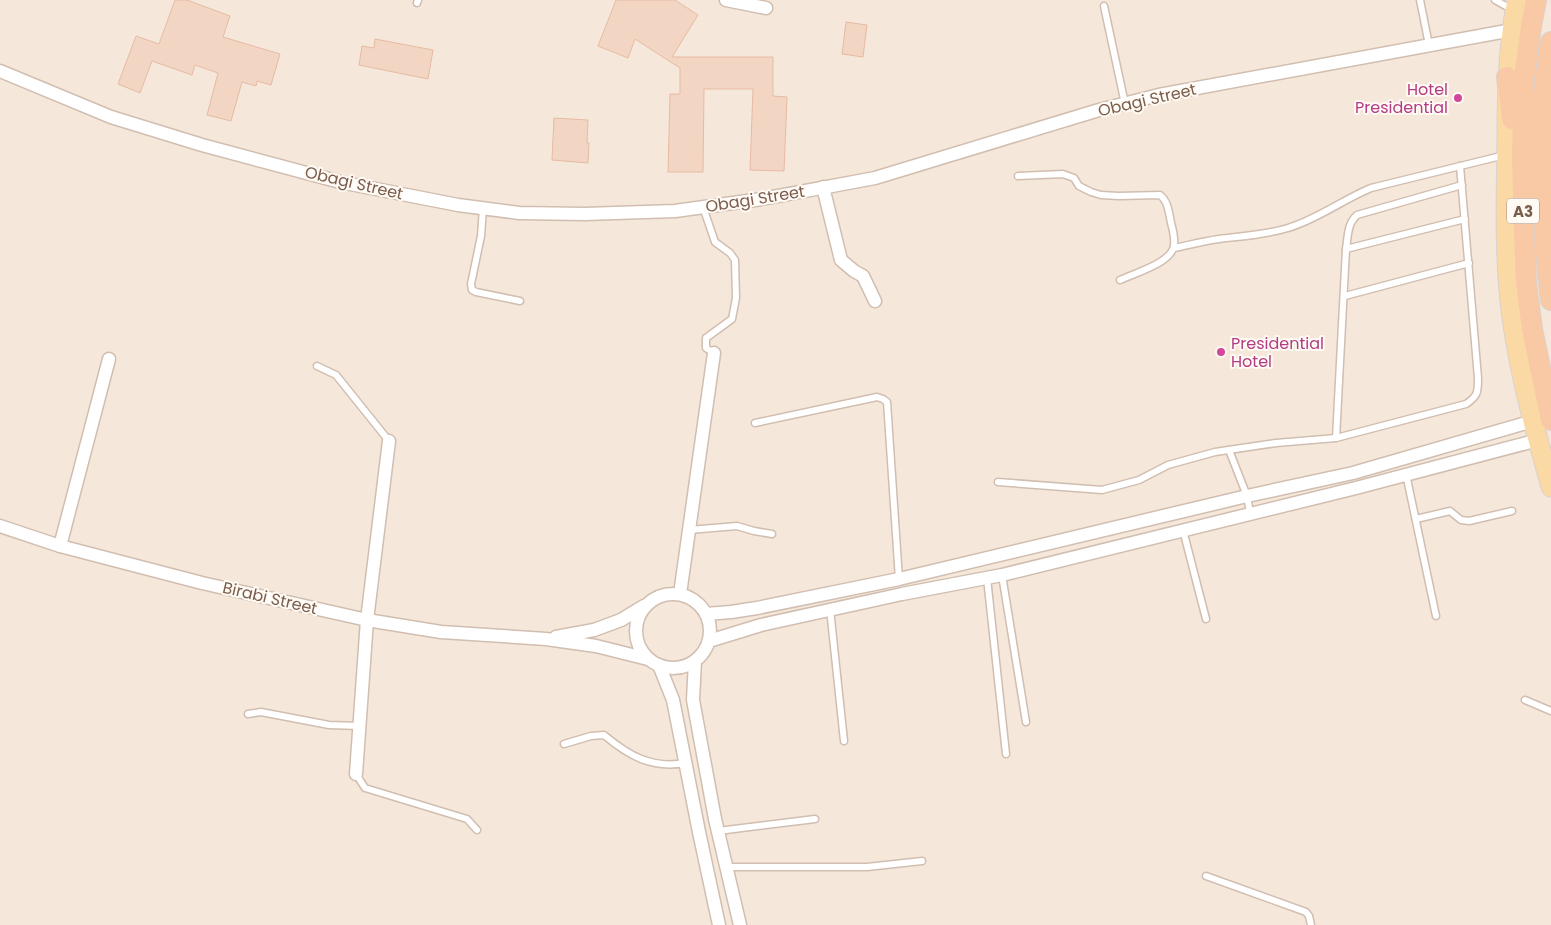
<svg xmlns="http://www.w3.org/2000/svg" width="1551" height="925" viewBox="0 0 1551 925" font-family="Poppins,sans-serif">
  <rect width="100%" height="100%" fill="#fdf6ec"/>
  <rect fill="#f5e8da" x="0" y="0" width="1551" height="925"/>
  <g fill="#f3d5c3" stroke="#e6bba3">
    <path d="M175,0H187L230,16L223,37L280,54L271,85L257,81L256,86L242,82L231,121L207,115L218,73L195,65L192,75L152,61L140,93L118,84L136,36L159,44Z"/>
    <path d="M616,0H675L698,15L672,57H773V96L787,97L784,171L750,170L753,89H704L703,172H668L670,94H680V68L635,39L628,58L598,46Z"/>
    <path d="M846,22L867,25L863,57L842,54Z"/>
    <path d="M375,39L433,50L428,79L359,65L362,46L374,48Z"/>
    <path d="M554,118L588,120L587,143H589L588,163L552,160Z"/>
  </g>
  <g fill="none" stroke-linecap="round" stroke-linejoin="round">
    <g stroke="#d1beb0" stroke-width="9">
      <g id="service">
        <path d="M1420,0L1429,45"/>
        <path d="M1495,0L1513,10"/>
        <path d="M417,3L418,0"/>
        <path d="M1104,6L1125,104"/>
        <path d="M1018,176L1063,174L1074,178L1079,186L1091,192L1101,195L1119,196L1160,195C1168,201 1169,213 1171,223C1173,230 1175,238 1174,246C1171,263 1135,273 1120,280"/>
        <path d="M703,207L715,242L730,253L735,260L736,298L732,319L706,338V348L714,353"/>
        <path d="M483,208L481,236L471,284L472,290L476,292L520,301"/>
        <path d="M1174,248C1189,245 1204,241 1219,239C1242,236 1265,235 1288,228C1318,219 1342,200 1371,188L1505,155"/>
        <path d="M1346,249L1465,219"/>
        <path d="M1345,296L1469,263"/>
        <path d="M317,366L336,375L389,441"/>
        <path d="M755,423L877,397L883,399L887,402L899,579"/>
        <path d="M1336,438L1346,249C1348,237 1347,224 1357,215L1462,185"/>
        <path d="M1229,450L1247,496L1250,513"/>
        <path d="M1406,474L1436,616"/>
        <path d="M998,482L1102,490L1139,480L1168,465L1215,452L1276,443L1336,438L1466,404C1478,396 1478,392 1478,378L1460,166"/>
        <path d="M1416,519L1450,511L1461,520L1469,521L1512,511"/>
        <path d="M689,530L737,526L754,531L772,534"/>
        <path d="M1183,530L1206,619"/>
        <path d="M1002,575L1026,722"/>
        <path d="M987,578L1006,754"/>
        <path d="M830,609L844,741"/>
        <path d="M1525,700L1551,711"/>
        <path d="M248,714L261,712L329,725L360,726"/>
        <path d="M564,744L591,736L604,735C629,756 652,769 685,763"/>
        <path d="M356,774L365,788L467,819L477,830"/>
        <path d="M718,831L815,819"/>
        <path d="M727,867H867L922,861"/>
        <path d="M1206,876L1306,912L1309,916L1311,925"/>
      </g>
    </g>
    <g stroke="#d1beb0" stroke-width="15">
      <g id="minor">
        <path d="M726,0L766,8"/>
        <path d="M0,71L111,117L202,145L340,182L458,205L519,213L585,214L675,211L762,199L875,178L1099,110L1159,95L1512,30"/>
        <path d="M823,187L841,260L854,271L863,276L875,301"/>
        <path d="M0,526L60,546L202,583L367,620L441,632L546,639L596,646L648,659"/>
        <path d="M60,546L109,359"/>
        <path d="M680,594L714,353"/>
        <circle cx="673" cy="631" r="37"/>
        <path d="M706,614L731,612L757,608L899,579L1247,496L1353,473L1533,421"/>
        <path d="M556,637L594,630L621,620L644,606"/>
        <path d="M709,641L761,625L902,594L1002,575L1356,488L1538,440"/>
        <path d="M695,661L693,700L715,819L740,925"/>
        <path d="M659,665L673,700L699,832L719,925"/>
        <path d="M356,774L367,620L389,441"/>
      </g>
    </g>
    <g stroke="#dad1cd" stroke-width="21">
      <path id="primary" d="M1517,0C1508,47 1507,95 1507,143C1506,203 1504,265 1513,325C1521,380 1536,433 1551,487"/>
    </g>
    <g stroke="#dad1cd" stroke-width="22">
      <g id="trunk">
        <path d="M1536,0L1531,26L1524,79L1522,157L1524,232L1526,282L1532,329L1551,420"/>
        <path d="M1551,42C1539,105 1540,169 1545,232C1546,255 1548,278 1551,300"/>
        <path d="M1507,77L1512,119"/>
      </g>
    </g>
    <use href="#service" stroke="#fff" stroke-width="6"/>
    <use href="#minor" stroke="#fff" stroke-width="12"/>
    <use href="#primary" stroke="#fbd9a5" stroke-width="19"/>
    <use href="#trunk" stroke="#f9c8a4" stroke-width="20"/>
  </g>
  <g fill="#d1479c" stroke="#fffaf3" stroke-width="2">
    <circle cx="1458" cy="98" r="5"/>
    <circle cx="1221" cy="352" r="5"/>
  </g>
  <g text-anchor="middle" dominant-baseline="central" stroke-width="4" stroke-linejoin="round" paint-order="stroke">
    <rect fill="#fffaf3" stroke="#a28b7f" stroke-width="1" x="1507" y="198.5" width="32" height="25" rx="4"/>
    <g font-size="15" font-weight="bold" fill="#7a5c4d">
      <text x="1523" y="211">A3</text>
    </g>
    <g font-size="16" fill="#b23c85" stroke="#fffaf3" text-anchor="end">
      <text x="1448" y="89">Hotel<tspan x="1448" dy="18">Presidential</tspan></text>
      <text x="1231" y="343" text-anchor="start">Presidential<tspan x="1231" dy="18">Hotel</tspan></text>
    </g>
    <g font-size="16" fill="#7a5c4d" stroke="#fffaf3">
      <text transform="translate(1147 100) rotate(-13)">Obagi Street</text>
      <text transform="translate(354 183) rotate(13)">Obagi Street</text>
      <text transform="translate(755 199) rotate(-9)">Obagi Street</text>
      <text transform="translate(270 598) rotate(13)">Birabi Street</text>
    </g>
  </g>
</svg>
